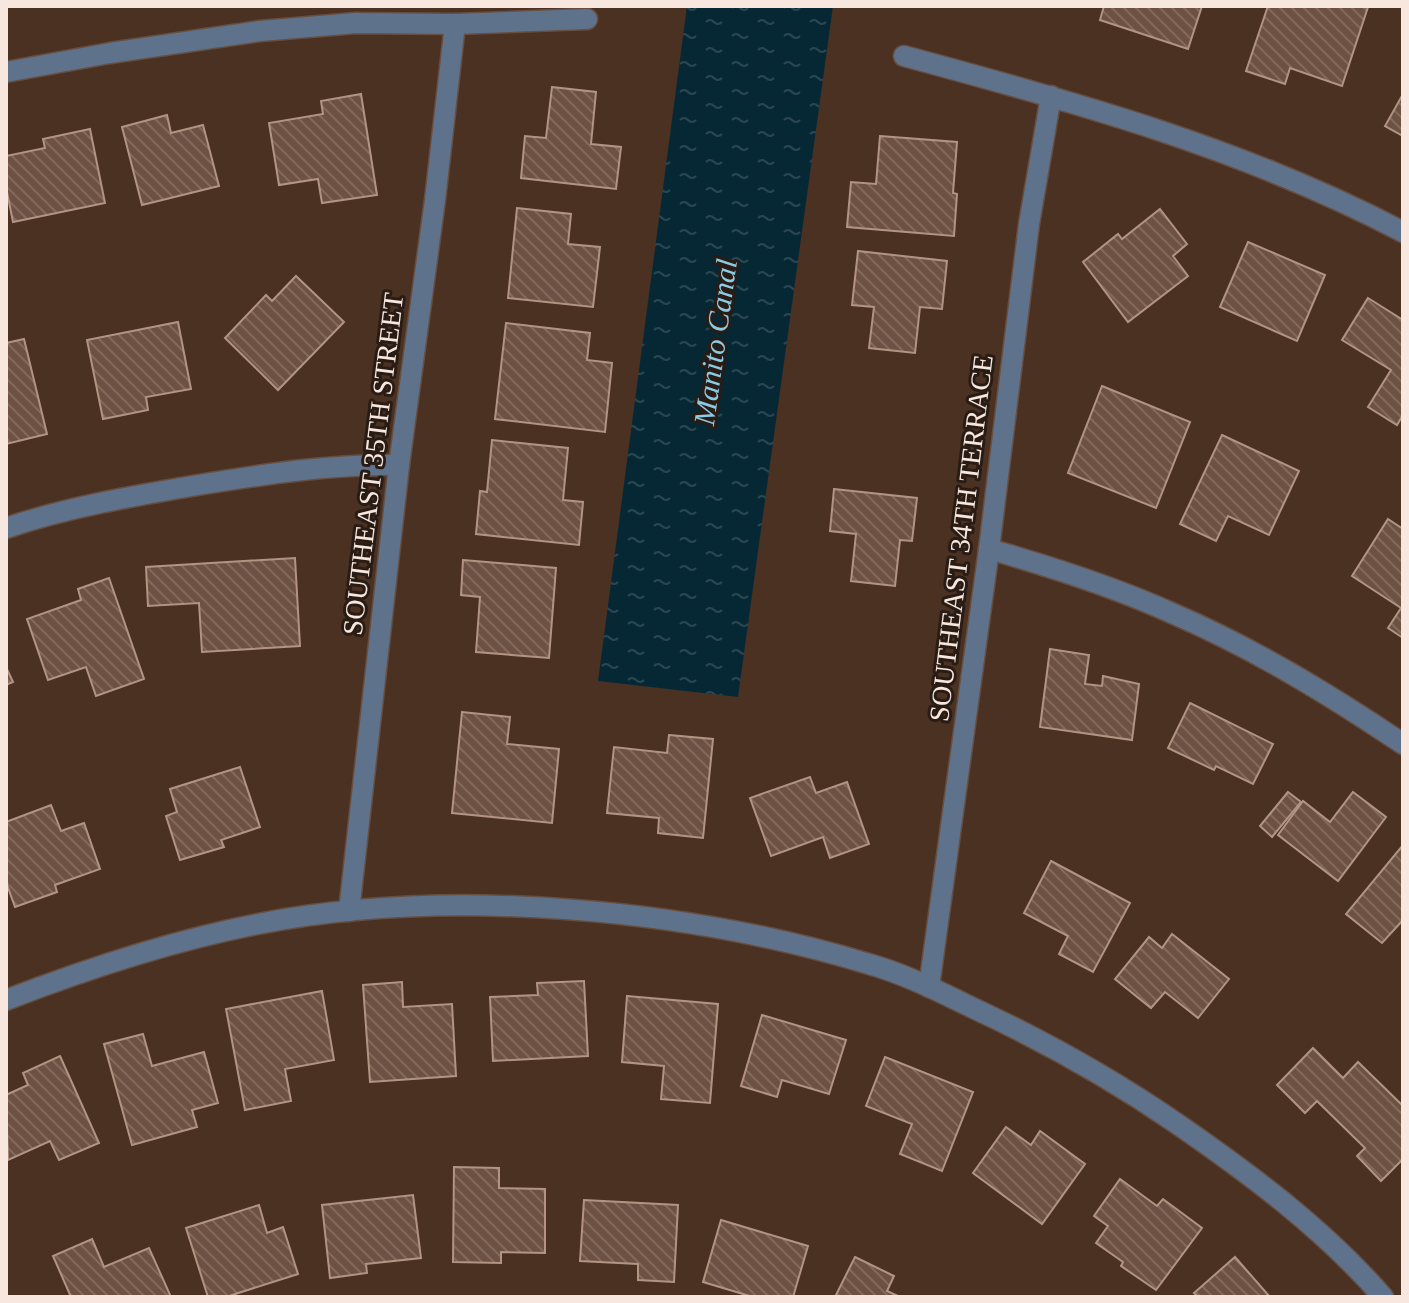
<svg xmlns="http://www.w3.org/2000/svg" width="1409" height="1303" viewBox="0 0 1409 1303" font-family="Georgia,serif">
  <defs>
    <pattern id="water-ripples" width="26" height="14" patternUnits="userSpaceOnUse" patternTransform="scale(2)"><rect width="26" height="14" fill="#062835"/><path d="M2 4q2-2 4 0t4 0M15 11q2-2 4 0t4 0" fill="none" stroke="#2b4752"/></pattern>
    <pattern id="building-back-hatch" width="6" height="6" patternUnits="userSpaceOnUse" patternTransform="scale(2)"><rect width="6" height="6" fill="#6d5142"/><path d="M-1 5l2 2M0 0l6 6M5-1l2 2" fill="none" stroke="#836a5d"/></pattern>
  </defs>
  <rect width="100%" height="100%" fill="#4a3122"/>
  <path fill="url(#water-ripples)" d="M687,6H833L738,697L598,681Z"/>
  <g fill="url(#building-back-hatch)" stroke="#b39483" stroke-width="2">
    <path d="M1104,6H1202L1188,49L1100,20Z"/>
    <path d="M1268,6L1368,7L1342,86L1290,68L1285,84L1246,71Z"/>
    <path d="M552,87L596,92L591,144L621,147L616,189L521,178L525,136L546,138Z"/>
    <path d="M361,94L377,195L322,203L318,179L279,185L269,123L323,114L321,101Z"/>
    <path d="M1403,94V136L1385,126Z"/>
    <path d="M167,115L171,133L203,125L219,186L142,205L122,127Z"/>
    <path d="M90,129L105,203L13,222L6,187V156L45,148L43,139Z"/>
    <path d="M880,136L957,142L953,193L957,194L954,236L847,227L851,182L876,184Z"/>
    <path d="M517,208L571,214L568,244L600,247L593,307L508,298Z"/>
    <path d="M1160,209L1187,244L1173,256L1188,276L1128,322L1083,262L1118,234L1122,239Z"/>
    <path d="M1248,242L1325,275L1297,341L1220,307Z"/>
    <path d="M858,251L947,261L942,309L920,307L915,353L869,348L874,307L852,305Z"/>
    <path d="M296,276L344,322L278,390L225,338L266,295L272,301Z"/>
    <path d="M1368,298L1403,320V415L1397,425L1368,407L1391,370L1342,340Z"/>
    <path d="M178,322L191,389L146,397L148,410L103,419L87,340Z"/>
    <path d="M506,323L590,333L587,360L612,363L605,432L495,419Z"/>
    <path d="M24,339L47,434L6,444V343Z"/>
    <path d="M1102,386L1190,422L1156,508L1068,473Z"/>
    <path d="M1222,435L1299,471L1269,535L1228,516L1216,541L1180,524Z"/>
    <path d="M492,440L568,448L563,500L583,502L579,545L476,534L480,491L487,492Z"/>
    <path d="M834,489L917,498L912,541L900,540L895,586L851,581L856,534L830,531Z"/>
    <path d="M1388,519L1403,529V638L1388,628L1401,608L1352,576Z"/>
    <path d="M295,558L300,646L202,652L199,603L148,606L146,567Z"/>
    <path d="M463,560L556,568L549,658L476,652L480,597L461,595Z"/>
    <path d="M109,578L144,679L96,696L86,667L48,680L27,619L81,600L78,589Z"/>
    <path d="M1050,649L1089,655L1085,684L1102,686L1103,676L1139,684L1132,740L1040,727Z"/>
    <path d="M6,667L13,682L6,685Z"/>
    <path d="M1190,703L1273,744L1253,784L1216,766L1214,770L1168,748Z"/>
    <path d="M462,712L510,717L507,744L559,749L552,823L452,813Z"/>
    <path d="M669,735L713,739L703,838L658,833L659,818L607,813L614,747L667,753Z"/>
    <path d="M240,767L260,827L221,840L224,847L180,860L166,816L177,812L170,789Z"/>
    <path d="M810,777L816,793L847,782L869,844L830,858L823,837L771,856L750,798Z"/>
    <path d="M1288,792L1301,802L1272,837L1260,826Z"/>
    <path d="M1353,792L1386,817L1338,881L1278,835L1303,801L1330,822Z"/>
    <path d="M51,805L61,831L84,823L100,869L55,885L57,892L15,907L6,882V822Z"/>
    <path d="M1403,845V920L1382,943L1346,914Z"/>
    <path d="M1051,861L1130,903L1093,972L1059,954L1068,936L1024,913Z"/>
    <path d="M1172,934L1229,979L1198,1018L1165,992L1151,1008L1115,979L1149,937L1162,948Z"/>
    <path d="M584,981L588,1056L493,1061L490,997L538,995L537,983Z"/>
    <path d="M402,982L403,1007L452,1004L456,1076L370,1082L363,985Z"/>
    <path d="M322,991L334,1060L285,1069L291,1101L245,1110L226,1009Z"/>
    <path d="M627,996L718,1004L710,1103L661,1099L664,1066L622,1062Z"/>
    <path d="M762,1015L846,1040L829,1094L782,1080L777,1097L741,1086Z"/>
    <path d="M143,1034L152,1066L204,1052L218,1103L192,1110L197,1127L132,1145L104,1044Z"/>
    <path d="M1313,1048L1343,1078L1358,1062L1403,1106V1159L1381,1181L1357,1156L1365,1148L1317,1101L1305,1113L1277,1085Z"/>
    <path d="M60,1056L99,1143L59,1160L50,1141L8,1160L6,1095L28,1085L23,1073Z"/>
    <path d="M885,1057L973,1092L942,1171L900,1154L912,1124L866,1106Z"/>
    <path d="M1006,1127L1031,1145L1040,1131L1085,1164L1042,1224L973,1173Z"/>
    <path d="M454,1167L499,1168V1188L545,1189V1253L501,1252V1263L453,1262Z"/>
    <path d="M1120,1179L1157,1206L1163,1199L1202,1228L1156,1290L1121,1266L1123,1262L1096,1243L1108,1226L1094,1216Z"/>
    <path d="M413,1195L421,1258L366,1264L367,1273L330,1278L322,1205Z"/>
    <path d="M584,1200L678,1205L674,1282L638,1280V1264L580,1261Z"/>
    <path d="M259,1205L267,1233L283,1227L298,1274L226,1297H208L186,1228Z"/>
    <path d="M721,1220L808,1246L793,1297H753L703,1282Z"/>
    <path d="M92,1239L104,1267L149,1248L171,1297H71L53,1256Z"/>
    <path d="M855,1257L894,1276L887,1291L900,1297H835Z"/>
    <path d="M1235,1257L1270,1297H1198L1194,1293Z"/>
  </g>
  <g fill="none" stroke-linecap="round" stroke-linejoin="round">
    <g stroke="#664e40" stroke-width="23">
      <g id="minor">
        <path d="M904,56C1075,102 1245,149 1403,232"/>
        <path d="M6,72L110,53L260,31L356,23L455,24L587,19"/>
        <path d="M6,528C68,507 133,496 198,485C265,474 331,464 399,465"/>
        <path d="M989,549C1052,567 1115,587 1174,614C1255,649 1330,695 1403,744"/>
        <path d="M349,911L399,465L435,200L455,24"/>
        <path d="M929,987L989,549L1029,224L1051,96"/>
        <path d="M6,1000C89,968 171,941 258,924C448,887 684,908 869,964C905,974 940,992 973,1008C1044,1041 1112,1079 1176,1123C1250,1174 1324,1229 1383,1297"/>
      </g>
    </g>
    <use href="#minor" stroke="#5f728c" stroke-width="20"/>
  </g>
  <g text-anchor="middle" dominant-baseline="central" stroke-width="6" stroke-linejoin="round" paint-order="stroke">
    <g font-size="28" fill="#f8e7de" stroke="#281c15">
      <text transform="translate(373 464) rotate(-83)">SOUTHEAST 35TH STREET</text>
      <text transform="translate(961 538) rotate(-83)">SOUTHEAST 34TH TERRACE</text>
    </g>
    <g font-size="30" font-style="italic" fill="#8ccbe6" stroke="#281c15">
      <text transform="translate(715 342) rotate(-82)">Manito Canal</text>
    </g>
  </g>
  <rect width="1409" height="1303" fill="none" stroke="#f8e7de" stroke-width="16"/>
</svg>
